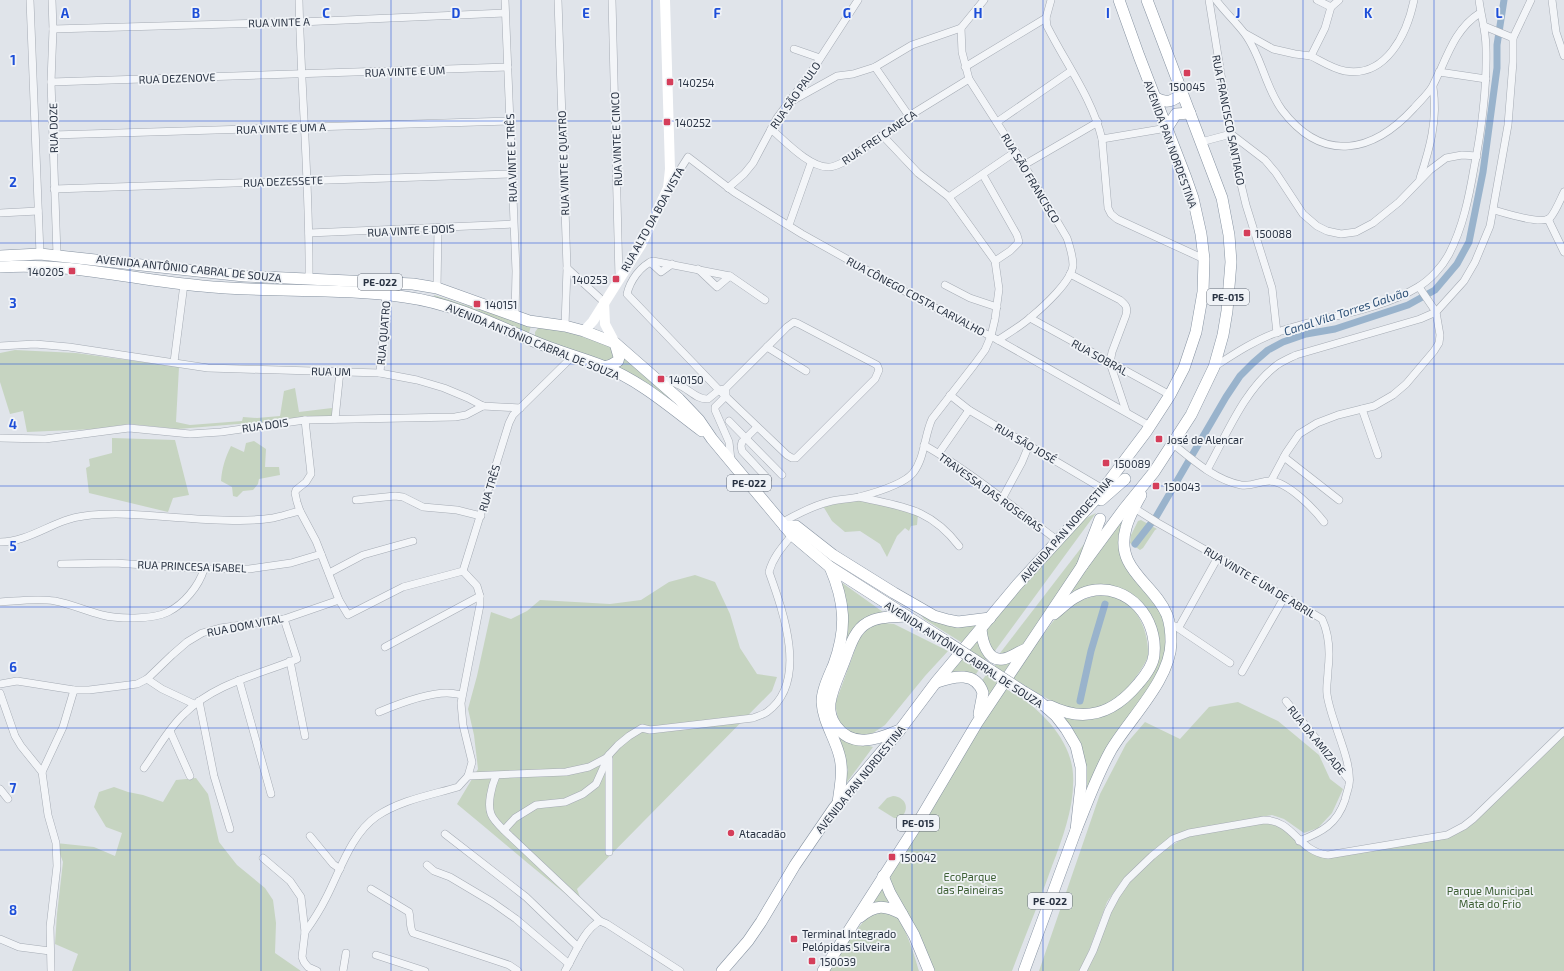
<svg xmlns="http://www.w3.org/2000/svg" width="1564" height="971" viewBox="0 0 1564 971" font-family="'Exo 2',sans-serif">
  <rect width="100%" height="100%" fill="#e0e4ea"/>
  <g fill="#c6d4c1">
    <path d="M434,295L531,326L528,336L435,298Z"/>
    <path d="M546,327L556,328L611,346L615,359L604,362L535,337V332L538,328Z"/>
    <path d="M15,350L76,353L179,367L176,422L190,425L242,421L243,417L257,418L280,416L284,391L295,388L299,412L332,408L336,416L178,429L129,424L96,429L27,432L23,411L10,414L0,382V353Z"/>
    <path d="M621,351L675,399L694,423L616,366Z"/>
    <path d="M112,438L175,440L189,495L173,498L168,512L89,493L86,468L90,466L89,459L112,453Z"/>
    <path d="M254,441L266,449L265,467H279L280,475L259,479L258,484L253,490L243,491L237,497L233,496L232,487L221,481C222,468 225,458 231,446L244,452L246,443Z"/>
    <path d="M860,499L918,514L917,525L911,526L909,531L905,528L897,536L887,557L880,544L860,531L845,532L832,521L823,506L829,503Z"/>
    <path d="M1128,511L1120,538L1165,614L1166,659L1087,794L1084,763L1055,712L1109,713L1157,657L1142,605L1084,589L1068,593Z"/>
    <path d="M1096,513L992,655L984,635L992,620L1082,520Z"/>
    <path d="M1141,520L1157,529L1155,530L1143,548L1140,550L1130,543L1131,535L1138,521Z"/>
    <path d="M1091,535L1080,565L1021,647L997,657Z"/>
    <path d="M695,575L715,582L730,614L740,648L757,674L777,677L772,691L577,889L584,908C540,875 499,838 457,804L478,769L474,735L468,709L477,676L491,612L511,619L527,611L540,600L610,604L641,600L669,582Z"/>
    <path d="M841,582L883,612L864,619L829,714L855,742L873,747L842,789L848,770L841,751L827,720L835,666Z"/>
    <path d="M1101,594C1109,596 1119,597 1126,603C1141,613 1149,637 1148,655C1147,665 1122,696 1114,701C1108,704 1091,712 1085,712C1062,711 1032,689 1011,677L1061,611L1076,602Z"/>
    <path d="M916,609L936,619L984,621L964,644L924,619Z"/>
    <path d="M884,623L894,624L948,651L925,676L885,725L873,733L861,736L848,732L839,723L835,704L859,639L870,626Z"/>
    <path d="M979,635L988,656L984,662L965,650Z"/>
    <path d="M1017,654L1002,675L993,669L997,662Z"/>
    <path d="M962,655L980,668L974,677L944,676Z"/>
    <path d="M988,672L999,679L984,705L981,682Z"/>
    <path d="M1004,688C1035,703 1071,737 1073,774C1075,805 1063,837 1052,866C1040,901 1025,936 1012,971H934L924,945L891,888L890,876Z"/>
    <path d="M1238,702L1278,721L1319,755L1330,779L1343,789L1332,813L1318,828L1304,833L1284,819L1272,815L1188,830L1171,837L1151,852L1121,882L1107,902L1085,961L1080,971H1039L1100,794L1126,744L1145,722L1180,739L1209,707Z"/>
    <path d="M1564,730V971H1086L1110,912L1123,888L1156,855L1189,835L1271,820L1325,856L1453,832L1496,796Z"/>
    <path d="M196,778L208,794L219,842L237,865L265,888L273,900L276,923L275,953L301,971H72L78,954L55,944L57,914L63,862L56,843L94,847L115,856L122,833L106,827L94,807L99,792L114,787L128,792L143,795L163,802L176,780Z"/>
    <path d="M893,796C907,797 910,811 900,818H894L878,808L887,798Z"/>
    <path d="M883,881L892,906L865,908Z"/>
    <path d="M878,912C884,912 891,911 896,915C904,922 916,960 919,971H828L855,932L868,916Z"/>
  </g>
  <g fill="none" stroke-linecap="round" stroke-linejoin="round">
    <g stroke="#99b3cc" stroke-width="7">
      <path d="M1135,544L1156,517L1226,397L1240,376L1253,363L1268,350L1283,342L1306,334L1335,329L1408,305L1435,290L1457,264L1469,242L1483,172L1497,68V45L1504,0"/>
      <path d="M1080,701L1091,651L1105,604"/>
    </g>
    <g stroke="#a5abb4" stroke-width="8">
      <g id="minor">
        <path d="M30,0L40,254"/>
        <path d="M52,0L53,29L51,82L57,255"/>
        <path d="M299,0C301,93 310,186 309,279"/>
        <path d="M505,0L516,271L515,316"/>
        <path d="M558,0L567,268L565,326"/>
        <path d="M612,0L619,278"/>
        <path d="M984,0L961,28L962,52L969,79L1024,165L1067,238C1070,247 1073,256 1073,265C1072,281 1043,307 1031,317C1021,326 1009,333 998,340"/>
        <path d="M1051,0L1046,18L1047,26C1066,64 1092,98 1102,139L1108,208L1111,214L1117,219L1204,259"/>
        <path d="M1209,0L1234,155L1246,205L1272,288L1277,333"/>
        <path d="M1216,0C1225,12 1236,22 1245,34C1262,57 1265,87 1282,110C1323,164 1373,153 1414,108C1420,101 1427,95 1432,87C1435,82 1437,76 1440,71C1450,48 1459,26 1480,13"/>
        <path d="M1317,0L1331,7"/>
        <path d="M1552,0L1556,32L1564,56"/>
        <path d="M1484,26L1513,38"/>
        <path d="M53,29L300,22L505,13"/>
        <path d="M1246,34L1273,49L1295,54L1311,56L1325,28L1331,7L1339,0"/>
        <path d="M794,49L820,58"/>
        <path d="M1311,56C1321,61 1333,69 1345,71C1386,78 1407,34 1414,0"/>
        <path d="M875,67L909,116"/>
        <path d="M965,67L1046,18"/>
        <path d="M1439,72L1486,79"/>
        <path d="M51,82L508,67"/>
        <path d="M792,101L837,76L853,74L875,67L912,45L961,28"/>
        <path d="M997,122L1071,71"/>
        <path d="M771,129C785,141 810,168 829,167C835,167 841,163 846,161L909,116L969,79"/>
        <path d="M53,135L510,121"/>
        <path d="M1102,139L1167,128"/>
        <path d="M1201,142L1231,134L1265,160L1276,173L1303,214L1317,226L1327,231L1341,234L1356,232L1373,223L1399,202L1430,170L1446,158L1462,155L1477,156"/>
        <path d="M1024,165L1098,122"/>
        <path d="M983,175L1017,235L1019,242L1010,251L995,261"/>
        <path d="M1420,178C1430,148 1438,119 1433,87"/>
        <path d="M669,187L688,157L734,192L802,234L924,302L998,340L1150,426"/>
        <path d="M728,188L744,174L753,163L777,118L810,74L858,0"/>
        <path d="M54,189L511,174"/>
        <path d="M949,197L1015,152"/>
        <path d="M1494,210C1504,213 1542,225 1550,218C1556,211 1560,200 1564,192"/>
        <path d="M0,213L38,211"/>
        <path d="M1548,219L1564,252"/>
        <path d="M789,225L811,163"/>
        <path d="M309,233L513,224"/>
        <path d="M650,262L661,272L672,264"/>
        <path d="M567,268L604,302"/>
        <path d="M698,269L717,287L730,276"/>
        <path d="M1070,274L1120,300C1126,305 1128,307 1126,315L1112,352L1110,363L1126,411"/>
        <path d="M945,285L970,298L997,307"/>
        <path d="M437,288L438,229"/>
        <path d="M1030,318L1170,395"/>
        <path d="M0,346L35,344L69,347L208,368L380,373L417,380L444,388L468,398L483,406L520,408"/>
        <path d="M767,347L806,371"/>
        <path d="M174,362L184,284"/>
        <path d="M1214,367C1234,354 1255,340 1278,332C1323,316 1377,312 1418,287C1430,280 1442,267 1449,254C1463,227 1469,197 1474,168C1482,128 1487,88 1486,48C1486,31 1481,16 1479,0"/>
        <path d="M380,373L386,294"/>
        <path d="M658,378C665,380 673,382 679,385C689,389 697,400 708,399L719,390L725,389L787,327L794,322L799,324L877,365L879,370L875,379L796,458H792L787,455L719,390L627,294C630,281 640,266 653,261L730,276L765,300"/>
        <path d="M726,391V396L715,407V410L729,442L731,460"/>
        <path d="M950,395L969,410L1103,489"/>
        <path d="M1362,409L1378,455"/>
        <path d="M335,419L340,371"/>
        <path d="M305,420L311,474L306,482L296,490L295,493L297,502L300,511L316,541L339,600L348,615L403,587L463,571"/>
        <path d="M729,421L782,475"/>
        <path d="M757,427L742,442L741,446L742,451L768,479"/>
        <path d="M0,438L45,439L129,428L190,434L221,432L305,420L455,417L466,415L483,406"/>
        <path d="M1173,444C1193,460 1215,480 1241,485C1253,487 1262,480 1271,481C1289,483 1314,509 1324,522"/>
        <path d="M924,445C971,472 1014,508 1057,540"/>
        <path d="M939,453L969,410"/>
        <path d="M1284,457L1339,500"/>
        <path d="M1207,470C1227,434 1244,390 1277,365C1283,361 1290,358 1296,355L1420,319L1436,312L1464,281L1475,262L1490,226L1508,125L1513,62V38L1531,0"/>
        <path d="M1271,481L1286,453L1299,434L1317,423L1338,415L1374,406L1393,395L1406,384L1434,351L1439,343L1440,335L1436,312L1419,287"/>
        <path d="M859,497C903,507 930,508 959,546"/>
        <path d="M1002,499L1022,462L1029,445"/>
        <path d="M356,500L395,496L403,497L423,507L457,510L481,516"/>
        <path d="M1131,506L1158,523L1218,557L1322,619C1329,634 1330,654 1328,670C1328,678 1326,686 1327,694C1330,720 1353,761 1349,785C1348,790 1346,795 1345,800C1337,824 1322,832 1299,841"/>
        <path d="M781,523C797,514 814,505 832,501C841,499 850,499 859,497C874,493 903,485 913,473C925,458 924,436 932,419L974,365L985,350L991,336L995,319L999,289L995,261L949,197L918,173L883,136"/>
        <path d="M0,542C30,542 55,519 84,516C121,511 159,517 197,519C221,520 249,522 273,518C282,516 291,513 300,511"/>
        <path d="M61,564L115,563L204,569H249L291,563L321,554"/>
        <path d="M463,571L509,423L513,415L573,356"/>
        <path d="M329,573L363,555L413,541"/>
        <path d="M0,602C18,601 37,598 55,601C71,604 86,611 102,615C118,619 152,620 168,612C184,604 199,586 204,569"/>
        <path d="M1175,626L1230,663"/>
        <path d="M1179,627L1218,557"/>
        <path d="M385,647L480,596"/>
        <path d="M290,661L305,736"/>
        <path d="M1242,672L1285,596"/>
        <path d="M147,679L162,689L194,704"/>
        <path d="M239,680L271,794"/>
        <path d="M0,684L17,681L74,690H89L137,684L147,679L172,655L187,642L202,633L220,628L284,619L339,600"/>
        <path d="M0,693L15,736L21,746L42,772L48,815L56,843L57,866L50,927L51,971"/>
        <path d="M199,701L214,776L230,829"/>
        <path d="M1286,701L1349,780"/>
        <path d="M379,712C398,704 426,693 447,693C452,693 457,694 462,695"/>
        <path d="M170,731L190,776"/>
        <path d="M144,768C157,750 168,729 184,714C215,683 258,675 297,659L284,619"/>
        <path d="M42,772L63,727L74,690"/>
        <path d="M468,776L566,772L589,767L606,758L618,745L629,736L642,728L650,730L753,718C757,716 763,715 767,712C809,682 783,611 769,572C773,557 783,546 792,535"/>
        <path d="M496,776C492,785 487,804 491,814C494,822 503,829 510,836L600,921"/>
        <path d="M0,789L8,799"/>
        <path d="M504,830L515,818L536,805L565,802L583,794L596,784L609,755"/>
        <path d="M445,834L526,897L578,947"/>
        <path d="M310,836L333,864L340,869"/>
        <path d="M609,852V759"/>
        <path d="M263,858L290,881L301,897L305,932L302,957L304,962L308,967L317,971"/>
        <path d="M427,865L434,871L450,877L492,902L516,919L569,964"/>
        <path d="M371,889L409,912C411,919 409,927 413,933L509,965L518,971"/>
        <path d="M305,932C313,921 320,910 326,898C340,871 351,834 377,816C401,800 431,795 458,787L468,776L472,762L463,725L461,703L480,605V596L477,586L463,571"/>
        <path d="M0,939L19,947L50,951"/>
        <path d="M376,955L425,971"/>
        <path d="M343,971L346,953"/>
        <path d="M565,971C574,956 584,929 600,921L607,924L680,971"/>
        <path d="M1083,971L1093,951L1108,911L1116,896L1127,880L1152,856L1173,839L1189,833L1264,820C1294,820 1298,852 1328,855L1447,835L1464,826L1473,819L1564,731"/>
      </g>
    </g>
    <g stroke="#8692a1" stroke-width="12">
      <g id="trunk">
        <path d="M1156,98C1167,104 1174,101 1182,93"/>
        <path d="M1167,128L1176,114L1190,113"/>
        <path d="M0,256L40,254L244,276L413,284L437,288L529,321L565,326L584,331L615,343L679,399L699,420L712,439L792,535L830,567L944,640"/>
        <path d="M0,267C67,262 135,280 202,286C269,293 338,287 405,297C451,303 492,323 533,341C556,351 580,357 603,366C641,381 670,407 702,431"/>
        <path d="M604,367L611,365L618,361L619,357L615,343"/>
        <path d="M1101,500L1125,479"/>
        <path d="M785,527L796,526L833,555L894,593L934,616L948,620L958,622L990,618"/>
        <path d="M1082,566L1124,509L1154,472L1191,415L1214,367L1223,335L1227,311L1231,262L1229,235L1222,198L1147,0"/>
        <path d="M830,567C845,602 847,628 834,664C829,676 822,690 822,702C823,721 834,736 839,754C844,770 840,787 838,803"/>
        <path d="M981,629C982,640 987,662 1003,659C1010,658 1018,652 1026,649"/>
        <path d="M937,682C954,676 976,671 983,693L979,714"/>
        <path d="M1050,706C1085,723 1113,714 1138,684C1145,676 1153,666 1154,655C1158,619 1129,583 1090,591C1076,594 1065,605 1054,614"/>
        <path d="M897,731C876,740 852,748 836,726C831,719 829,711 830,703C832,689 839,675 844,662C849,649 854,630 867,623C878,616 893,617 906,616"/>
        <path d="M1076,830C1087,803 1097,775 1111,750C1130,718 1171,679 1171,642C1171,633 1170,623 1167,615C1154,583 1114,569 1126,528C1129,516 1135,506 1141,495"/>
        <path d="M883,876L890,893L914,935L929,971"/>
        <path d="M860,917C876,904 885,905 902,914"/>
        <path d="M722,971L748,941L761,922L795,865L834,808L900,730L936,682L1017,585L1094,501L1146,432L1170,395L1184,368L1196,332L1203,292L1204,259L1201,234L1193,198L1186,178L1139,56L1119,0"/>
        <path d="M823,971L916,826L977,723L1082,566L1100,519"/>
        <path d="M1024,971L1076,830L1081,785V767L1076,746L1066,729L1056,716L1039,701L1024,692"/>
      </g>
    </g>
    <use href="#minor" stroke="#f3f5f8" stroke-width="7"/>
    <g stroke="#fff" stroke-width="10">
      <path d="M604,302L605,324L615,343"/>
      <path d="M584,331L593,321L641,245L668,188L670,169L665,0"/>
    </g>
    <use href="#trunk" stroke="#fff" stroke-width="11"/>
    <g stroke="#8692a1" stroke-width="12" stroke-linecap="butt">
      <path id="trunk-bridge" d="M944,640L1024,692"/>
    </g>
    <use href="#trunk-bridge" stroke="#fff" stroke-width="11"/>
  </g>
  <path fill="none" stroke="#1d4ed8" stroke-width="1" stroke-opacity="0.55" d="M130,0V971M261,0V971M391,0V971M521,0V971M652,0V971M782,0V971M912,0V971M1043,0V971M1173,0V971M1303,0V971M1434,0V971M0,121H1564M0,243H1564M0,364H1564M0,486H1564M0,607H1564M0,728H1564M0,850H1564"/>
  <g fill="#d53e5a" stroke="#f0f3f7" stroke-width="1.5">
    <rect x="1183" y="69" width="8" height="8" rx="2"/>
    <rect x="666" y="78" width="8" height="8" rx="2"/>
    <rect x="663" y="118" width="8" height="8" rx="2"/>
    <rect x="1243" y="229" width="8" height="8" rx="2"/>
    <rect x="68" y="267" width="8" height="8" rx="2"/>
    <rect x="612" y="275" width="8" height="8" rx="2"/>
    <rect x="473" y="300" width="8" height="8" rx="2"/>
    <rect x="657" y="375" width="8" height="8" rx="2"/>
    <rect x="1155" y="435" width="8" height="8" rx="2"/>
    <rect x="1102" y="459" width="8" height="8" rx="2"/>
    <rect x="1152" y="482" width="8" height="8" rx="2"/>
    <circle cx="731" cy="833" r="4"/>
    <rect x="888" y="853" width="8" height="8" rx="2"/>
    <rect x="790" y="935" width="8" height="8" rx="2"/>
    <rect x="808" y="957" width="8" height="8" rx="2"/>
  </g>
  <g text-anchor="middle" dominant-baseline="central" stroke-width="3.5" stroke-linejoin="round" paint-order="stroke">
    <g fill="#f0f3f7" stroke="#646c78" stroke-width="1">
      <rect x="358" y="274" width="44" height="16" rx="3"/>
      <rect x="1207" y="289" width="42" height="16" rx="3"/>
      <rect x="727" y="475" width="44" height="16" rx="3"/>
      <rect x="897" y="815" width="42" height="16" rx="3"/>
      <rect x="1028" y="893" width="44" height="16" rx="3"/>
    </g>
    <g font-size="10" font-weight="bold" fill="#283242">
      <text x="380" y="282">PE-022</text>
      <text x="1228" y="297">PE-015</text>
      <text x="749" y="483">PE-022</text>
      <text x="918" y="823">PE-015</text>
      <text x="1050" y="901">PE-022</text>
    </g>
    <g font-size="11" fill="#283242" stroke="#f0f3f7">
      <text transform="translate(279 22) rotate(-2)">RUA VINTE A</text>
      <text transform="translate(405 71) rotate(-2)">RUA VINTE E UM</text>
      <text transform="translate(177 78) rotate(-2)">RUA DEZENOVE</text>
      <text transform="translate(795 95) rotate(-55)">RUA SÃO PAULO</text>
      <text transform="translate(1229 120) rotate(79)">RUA FRANCISCO SANTIAGO</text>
      <text transform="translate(53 128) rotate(-91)">RUA DOZE</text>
      <text transform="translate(281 128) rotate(-2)">RUA VINTE E UM A</text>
      <text transform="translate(879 137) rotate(-34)">RUA FREI CANECA</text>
      <text transform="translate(616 139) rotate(-92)">RUA VINTE E CINCO</text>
      <text transform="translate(1171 144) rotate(70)">AVENIDA PAN NORDESTINA</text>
      <text transform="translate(511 158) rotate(-92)">RUA VINTE E TRÊS</text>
      <text transform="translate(563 163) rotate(-92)">RUA VINTE E QUATRO</text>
      <text transform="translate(1031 178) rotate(59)">RUA SÃO FRANCISCO</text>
      <text transform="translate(283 181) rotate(-2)">RUA DEZESSETE</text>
      <text transform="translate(652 219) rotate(-61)">RUA ALTO DA BOA VISTA</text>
      <text transform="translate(411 230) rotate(-3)">RUA VINTE E DOIS</text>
      <text transform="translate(189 268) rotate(6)">AVENIDA ANTÔNIO CABRAL DE SOUZA</text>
      <text transform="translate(916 296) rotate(28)">RUA CÔNEGO COSTA CARVALHO</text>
      <text transform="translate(383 333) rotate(-85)">RUA QUATRO</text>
      <text transform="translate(533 341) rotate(22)">AVENIDA ANTÔNIO CABRAL DE SOUZA</text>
      <text transform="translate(1100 357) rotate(29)">RUA SOBRAL</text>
      <text transform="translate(331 371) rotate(1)">RUA UM</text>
      <text transform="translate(265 425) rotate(-8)">RUA DOIS</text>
      <text transform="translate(1026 443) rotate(30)">RUA SÃO JOSÉ</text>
      <text transform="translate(489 488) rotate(-73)">RUA TRÊS</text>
      <text transform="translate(991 492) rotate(36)">TRAVESSA DAS ROSEIRAS</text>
      <text transform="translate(1066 529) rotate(-49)">AVENIDA PAN NORDESTINA</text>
      <text transform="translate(192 566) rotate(2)">RUA PRINCESA ISABEL</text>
      <text transform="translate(1260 582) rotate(31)">RUA VINTE E UM DE ABRIL</text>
      <text transform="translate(245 625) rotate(-11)">RUA DOM VITAL</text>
      <text transform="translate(964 654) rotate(33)">AVENIDA ANTÔNIO CABRAL DE SOUZA</text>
      <text transform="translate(1317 740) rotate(51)">RUA DA AMIZADE</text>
      <text transform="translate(860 779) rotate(-51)">AVENIDA PAN NORDESTINA</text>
    </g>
    <g font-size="11" fill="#283242" stroke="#f0f3f7" text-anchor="start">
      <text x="678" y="82">140254</text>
      <text x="1187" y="86" text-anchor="middle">150045</text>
      <text x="675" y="122">140252</text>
      <text x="1255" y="233">150088</text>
      <text x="64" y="271" text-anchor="end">140205</text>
      <text x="608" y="279" text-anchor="end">140253</text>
      <text x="485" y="304">140151</text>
      <text x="669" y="379">140150</text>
      <text x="1167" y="439">José de Alencar</text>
      <text x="1114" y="463">150089</text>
      <text x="1164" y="486">150043</text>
      <text x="739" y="833">Atacadão</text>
      <text x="900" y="857">150042</text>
      <text x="802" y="933">Terminal Integrado<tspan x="802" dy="13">Pelópidas Silveira</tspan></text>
      <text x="820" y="961">150039</text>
    </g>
    <g font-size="11" fill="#3d5f34" stroke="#f0f3f7">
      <text x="970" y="876">EcoParque<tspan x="970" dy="13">das Paineiras</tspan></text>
      <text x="1490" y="890">Parque Municipal<tspan x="1490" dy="13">Mata do Frio</tspan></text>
    </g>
    <g font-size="12" font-style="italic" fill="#2f5278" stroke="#f0f3f7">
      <text transform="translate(1346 311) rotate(-18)">Canal Vila Torres Galvão</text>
    </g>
  </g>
  <g font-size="13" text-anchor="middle" font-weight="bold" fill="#1d4ed8" stroke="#f0f3f7" stroke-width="3.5" stroke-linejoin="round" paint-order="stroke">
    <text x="65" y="18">A</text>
    <text x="196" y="18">B</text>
    <text x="326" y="18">C</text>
    <text x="456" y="18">D</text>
    <text x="586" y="18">E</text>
    <text x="717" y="18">F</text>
    <text x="847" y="18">G</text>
    <text x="978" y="18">H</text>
    <text x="1108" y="18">I</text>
    <text x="1238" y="18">J</text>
    <text x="1368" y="18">K</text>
    <text x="1499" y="18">L</text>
    <text x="13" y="65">1</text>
    <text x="13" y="187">2</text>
    <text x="13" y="308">3</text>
    <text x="13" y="429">4</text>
    <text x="13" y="551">5</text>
    <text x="13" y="672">6</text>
    <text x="13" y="793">7</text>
    <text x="13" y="915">8</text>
  </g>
</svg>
